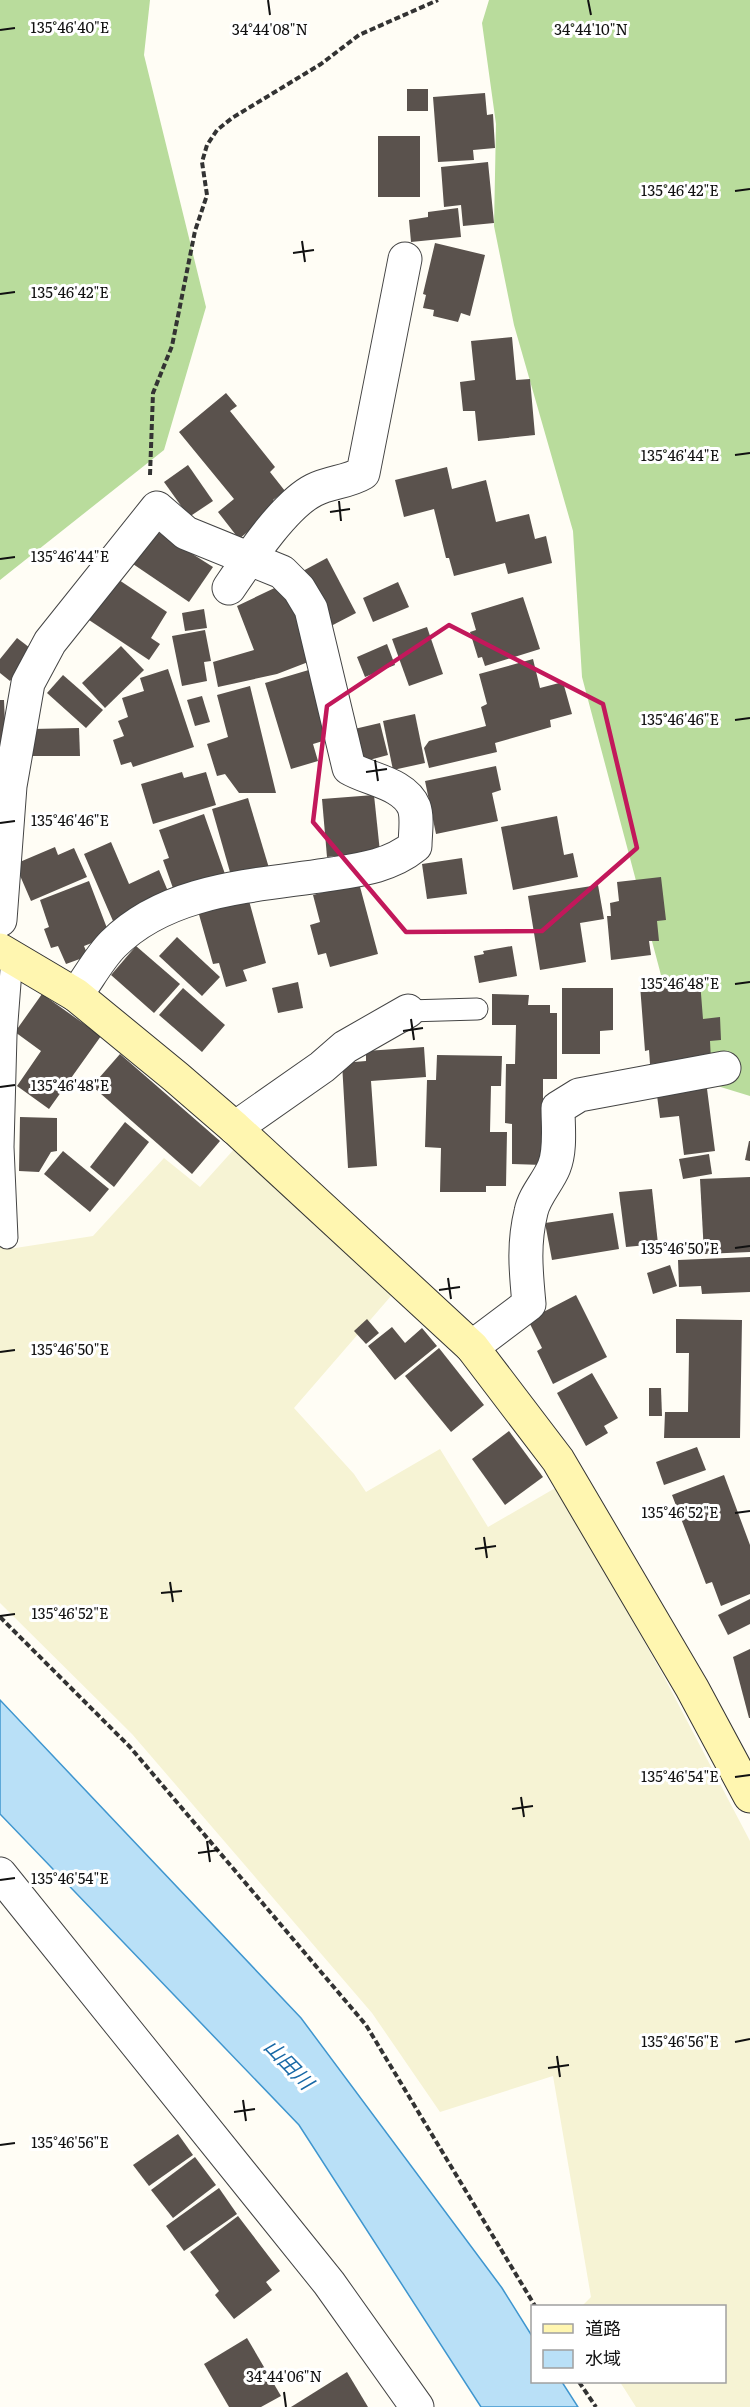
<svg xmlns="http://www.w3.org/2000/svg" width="750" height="2407" viewBox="0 0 750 2407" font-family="Literata,'Noto Sans JP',serif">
  <rect width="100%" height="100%" fill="#fffdf5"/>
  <path fill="#f6f3d4" d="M0,1106L9,1249L93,1236L164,1158L200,1187L236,1147L321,1226L391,1296L294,1408L354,1474L366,1492L440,1449L488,1527L557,1487L663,1675L750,1841V2407H636L620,2382H724V2306H582L591,2297L553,2076L440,2112L372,2013L200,1813L132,1734L0,1603Z"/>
  <g fill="#b9dc9c">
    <path d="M0,0H150L144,55L206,307L164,450L0,580Z"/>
    <path d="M489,0H750V1096L688,1077L582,677L573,531L514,325L494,226L496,124L482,23Z"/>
  </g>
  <path fill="#b9e0f7" stroke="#3f96cf" stroke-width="1.5" d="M0,1700L301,2018L502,2288L532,2336V2382H562L578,2407H481L299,2125L0,1814Z"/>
  <g fill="#5a524d">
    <rect x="407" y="89" width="21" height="22"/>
    <path d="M485,93L487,115L493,114L495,148L473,150L474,160L438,162L433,97Z"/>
    <rect x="378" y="136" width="42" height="61"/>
    <path d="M488,162L494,223L463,226L461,205L444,207L441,167Z"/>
    <path d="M458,208L461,237L411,242L409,220L428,217V212Z"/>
    <path d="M435,243L485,255L470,316L461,313L458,322L433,316L434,310L423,308L426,295L423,294Z"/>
    <path d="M512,337L516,380L530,379L535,435L478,441L475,411H463L460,382L475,380L471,341Z"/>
    <path d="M226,393L237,406L230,411L275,467L270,472L285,491L273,500L278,507L239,539L218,512L234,499L179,432Z"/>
    <path d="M188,465L213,501L189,517L164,482Z"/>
    <path d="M447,467L452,489L486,480L496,522L529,514L535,539L546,536L552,563L508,574L505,563L454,576L449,558H446L434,509L404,517L395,480Z"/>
    <path d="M153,529L213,567L189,602L133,564Z"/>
    <path d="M327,558L356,613L329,627L301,572Z"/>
    <path d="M113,576L167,612L151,638L160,644L149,660L86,618Z"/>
    <path d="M398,582L409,607L373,622L363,598Z"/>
    <path d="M283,584L316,659L277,674L218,687L213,662L254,650L237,606Z"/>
    <path d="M523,597L540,649L485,666L482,657L478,658L470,632L476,630L471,613Z"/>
    <path d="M204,609L207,628L185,631L182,613Z"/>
    <path d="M427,627L443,674L409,686L392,639Z"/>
    <path d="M205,630L211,661L204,662L207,681L182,686L172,636Z"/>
    <path d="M17,638L34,651L10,681L0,673V659Z"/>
    <path d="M387,644L395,665L365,677L357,657Z"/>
    <path d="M121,646L144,670L105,708L82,683Z"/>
    <path d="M533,659L540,688L563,682L572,714L550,720L551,727L495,743L497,752L429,768L424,748L429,741L486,726L481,707L487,704L479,674Z"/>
    <path d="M168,669L194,747L133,767L131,762L121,765L113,740L124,736L118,721L128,717L122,698L144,691L140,678Z"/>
    <path d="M312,669L333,738L313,744L318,761L291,769L265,683Z"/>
    <path d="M63,675L103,710L86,728L47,693Z"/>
    <path d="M250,686L276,793H239L225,774L217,776L207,744L228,737L217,695Z"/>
    <path d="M202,696L210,722L195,726L187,700Z"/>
    <path d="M0,700H4L6,749H0Z"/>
    <path d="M415,714L425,763L393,770L383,721Z"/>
    <path d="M380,723L388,755L358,763L350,730Z"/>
    <path d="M79,728L80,756H32V729Z"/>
    <path d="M496,766L501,790L492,793L498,821L436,834L425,781Z"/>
    <path d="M182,772L184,778L206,772L216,805L153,824L141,784Z"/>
    <path d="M374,795L380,852L327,857L322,799Z"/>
    <path d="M248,798L269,868L232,879L212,809Z"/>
    <path d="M204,814L225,874L174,891L163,860L169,858L159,830Z"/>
    <path d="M557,816L564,855L573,853L578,877L513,890L501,827Z"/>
    <path d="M111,842L129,884L159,870L170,896L113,921L84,854Z"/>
    <path d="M55,847L58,855L74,848L87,877L31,901L15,864Z"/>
    <path d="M462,858L467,894L427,899L422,864Z"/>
    <path d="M661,877L666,920L657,921L659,941H649L651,955L611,960L607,916H611L610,903L619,901L617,882Z"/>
    <path d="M89,881L110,936L84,946L88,956L66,964L58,946L51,948L44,929L49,927L40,900Z"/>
    <path d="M359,883L378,954L330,967L326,953L318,955L310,925L320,922L313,895Z"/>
    <path d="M598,885L604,919L580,923L586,962L540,970L528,896Z"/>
    <path d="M248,897L266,963L243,970L247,981L226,987L219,963L213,964L198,911Z"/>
    <path d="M177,937L220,977L202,996L159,956Z"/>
    <path d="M136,946L180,984L154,1013L111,975Z"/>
    <path d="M512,946L517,976L479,983L474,956L484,954L483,951Z"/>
    <path d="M700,981L703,1019L720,1017L721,1040L710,1041L711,1060L650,1064L649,1050L645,1051L640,985Z"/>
    <path d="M298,982L303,1008L278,1013L272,988Z"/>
    <path d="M183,988L225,1025L202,1052L159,1015Z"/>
    <path d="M562,988H613V1030L600,1031V1054H562Z"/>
    <path d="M42,994L101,1036L49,1109L17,1086L41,1051L15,1032Z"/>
    <path d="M492,994L529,995L528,1005H550V1013H557V1079H543V1165L512,1164V1124L505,1123L506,1064H515L516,1025H492Z"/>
    <path d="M424,1047L426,1077L371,1081L377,1166L348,1168L342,1063L366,1061V1051Z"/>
    <path d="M120,1054L220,1141L192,1174L92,1086Z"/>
    <path d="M437,1055L502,1056L501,1086H491L490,1132H507L506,1186H486V1192H440L441,1148L425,1147L427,1080H436Z"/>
    <path d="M706,1081L715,1151L684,1155L679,1116L660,1118L656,1088Z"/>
    <path d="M20,1117L57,1118V1151L51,1152L39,1172L19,1171Z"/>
    <path d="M125,1122L149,1142L114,1187L90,1167Z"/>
    <path d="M749,1141H750V1161L745,1160Z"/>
    <path d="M63,1151L109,1189L90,1212L44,1174Z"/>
    <path d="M709,1154L712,1174L683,1179L679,1159Z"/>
    <path d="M750,1177V1252L704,1254L700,1179Z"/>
    <path d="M652,1189L658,1244L626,1247L619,1192Z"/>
    <path d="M613,1213L619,1249L552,1260L545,1223Z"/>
    <path d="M750,1257V1292L702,1294L701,1286L679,1287L678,1260Z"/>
    <path d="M670,1265L677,1286L653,1294L647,1273Z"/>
    <path d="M576,1295L607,1357L553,1384L537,1351L542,1348L528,1320Z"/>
    <path d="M367,1319L379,1333L366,1344L354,1331Z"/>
    <path d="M676,1319L742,1320L740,1438H664L665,1412H688L689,1353H676Z"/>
    <path d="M392,1327L405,1343L422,1328L437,1346L395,1380L368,1346Z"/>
    <path d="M439,1348L484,1405L451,1432L405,1376Z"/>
    <path d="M592,1373L618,1418L604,1426L608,1433L586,1446L557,1393Z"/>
    <path d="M649,1388H661L662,1416H649Z"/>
    <path d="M509,1431L543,1477L505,1505L472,1459Z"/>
    <path d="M697,1447L706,1470L664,1485L656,1462Z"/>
    <path d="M724,1475L750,1545V1594L721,1606L712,1582L706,1584L672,1495Z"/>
    <path d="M750,1599V1624L728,1635L718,1615Z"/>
    <path d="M750,1649V1718H749L733,1657Z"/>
    <path d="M178,2134L193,2155L149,2186L133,2165Z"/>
    <path d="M195,2157L216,2185L173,2218L151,2190Z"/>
    <path d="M219,2188L237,2214L184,2251L166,2226Z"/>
    <path d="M238,2216L280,2271L266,2282L272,2290L234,2319L215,2295L219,2291L190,2252Z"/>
    <path d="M247,2338L281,2396L261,2407H229L204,2364Z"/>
    <path d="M347,2372L368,2407H291Z"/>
  </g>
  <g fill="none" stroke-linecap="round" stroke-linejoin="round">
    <g stroke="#444" stroke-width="23">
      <g id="lane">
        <path d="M408,1011L477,1009"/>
        <path d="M7,1238L3,1147L6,1035L12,957"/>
      </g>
    </g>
    <g stroke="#444" stroke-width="35">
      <g id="street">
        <path d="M229,588C248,560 284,505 314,490C330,482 348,482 363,473L405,259"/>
        <path d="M0,920L10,786L28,683L50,642L157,508L186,533L282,572L299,589L311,609L349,768C369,780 404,783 414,807C418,818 415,835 415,846C389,867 358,870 326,875C253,886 168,889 113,944C99,958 88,979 76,995"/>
        <path d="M235,1128L322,1067L345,1047L408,1011"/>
        <path d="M472,1347L529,1304C526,1272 523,1244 531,1212C534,1196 548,1182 554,1167C561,1150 558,1126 558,1108L579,1095L724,1068"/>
        <path d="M0,1874L329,2283L417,2407"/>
      </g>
    </g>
    <g stroke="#333" stroke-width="35">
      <path id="secondary" d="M0,950L76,995L176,1077L235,1128L472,1347L558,1460L692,1688L750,1796"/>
    </g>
    <g stroke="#333" stroke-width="4" stroke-dasharray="6 3" stroke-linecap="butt">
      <path d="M150,475L153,393L172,346L195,231L207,195L202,162L207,145L217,130L232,118L321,64L359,35L438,0"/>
      <path d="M0,1617L130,1747L366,2025L535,2306"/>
      <path d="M579,2382L596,2407"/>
    </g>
    <use href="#lane" stroke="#fff" stroke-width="21"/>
    <use href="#street" stroke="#fff" stroke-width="33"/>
    <use href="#secondary" stroke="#fff6b0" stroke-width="33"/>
  </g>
  <path fill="none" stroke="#c2185b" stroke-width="4.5" stroke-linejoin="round" d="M449,625L603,704L637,848L542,931L406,932L313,822L327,706Z"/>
  <path fill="none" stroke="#111" stroke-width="2" d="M268,0L270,15M588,0L591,15M0,30L15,28M735,191L750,189M302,241L305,262M293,253L314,250M0,294L15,292M735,455L750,453M339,501L341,521M330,512L350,509M0,559L15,557M735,720L750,718M375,760L378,781M366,772L387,769M0,823L15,821M735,984L750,982M411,1019L414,1040M403,1031L423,1028M0,1087L15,1085M735,1248L750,1246M448,1278L451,1299M439,1290L460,1287M0,1352L15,1350M735,1513L750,1511M484,1537L487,1558M475,1549L496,1546M170,1582L173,1602M161,1593L182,1591M0,1616L15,1614M735,1777L750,1775M521,1797L524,1817M512,1809L533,1806M207,1841L210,1862M198,1853L219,1850M0,1880L15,1878M735,2042L750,2039M557,2056L560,2077M548,2068L569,2065M243,2100L246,2121M234,2112L255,2109M0,2145L15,2143M284,2392L286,2407"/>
  <g text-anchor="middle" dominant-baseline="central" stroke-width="6" stroke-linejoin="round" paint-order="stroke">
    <g font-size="20" font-style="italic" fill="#1768a6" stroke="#fff">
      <text transform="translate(290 2063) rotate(46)">山田川</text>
    </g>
  </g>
  <g font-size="15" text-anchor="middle" fill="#111" stroke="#fff" stroke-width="6" stroke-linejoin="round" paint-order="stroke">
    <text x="70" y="33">135°46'40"E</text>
    <text x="270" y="35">34°44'08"N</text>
    <text x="591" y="35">34°44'10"N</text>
    <text x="680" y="196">135°46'42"E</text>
    <text x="70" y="298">135°46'42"E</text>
    <text x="680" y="461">135°46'44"E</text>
    <text x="70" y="562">135°46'44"E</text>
    <text x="680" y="725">135°46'46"E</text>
    <text x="70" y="826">135°46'46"E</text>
    <text x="680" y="989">135°46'48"E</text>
    <text x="70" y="1091">135°46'48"E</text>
    <text x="680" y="1254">135°46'50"E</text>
    <text x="70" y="1355">135°46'50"E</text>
    <text x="680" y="1518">135°46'52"E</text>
    <text x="70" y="1619">135°46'52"E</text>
    <text x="680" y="1782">135°46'54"E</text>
    <text x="70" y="1884">135°46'54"E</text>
    <text x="680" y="2047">135°46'56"E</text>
    <text x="70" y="2148">135°46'56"E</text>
    <text x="284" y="2382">34°44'06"N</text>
  </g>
  <rect x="531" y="2305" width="195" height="78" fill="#ffffff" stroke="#a0a0a0" stroke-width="1.5"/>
  <rect x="543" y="2324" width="30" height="9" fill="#fff6b0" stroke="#a0a0a0" stroke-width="1.5"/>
  <text x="585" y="2335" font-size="18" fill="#111111">道路</text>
  <rect x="543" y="2350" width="30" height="18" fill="#b9e0f7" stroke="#a0a0a0" stroke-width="1.5"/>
  <text x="585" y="2365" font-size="18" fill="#111111">水域</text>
</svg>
